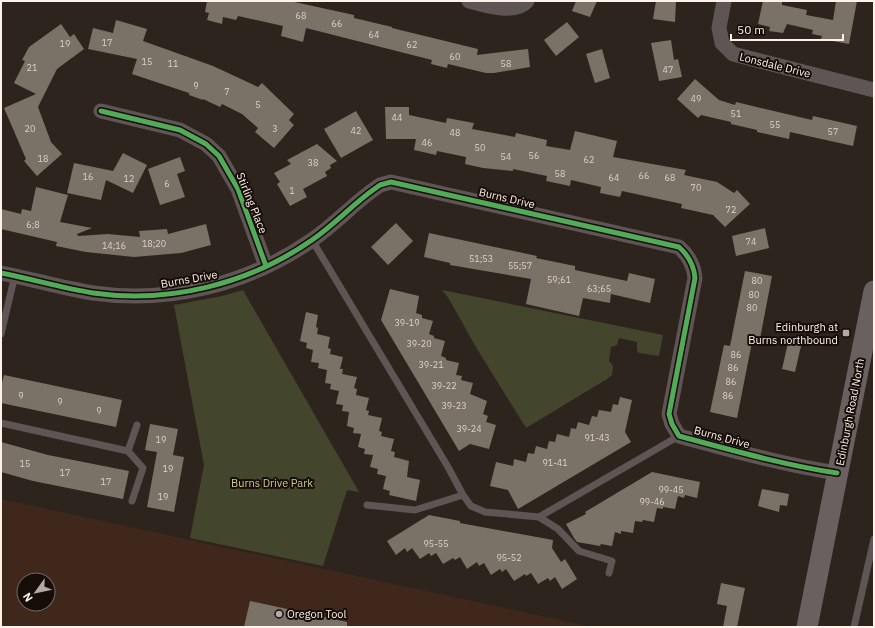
<svg xmlns="http://www.w3.org/2000/svg" width="875" height="628" viewBox="0 0 875 628" font-family="'IBM Plex Sans',sans-serif">
  <rect width="100%" height="100%" fill="#2e241e"/>
  <path fill="#3f281b" fill-rule="evenodd" d="M1,499L592,627H1ZM24,580H48V604H24Z"/>
  <g fill="#44452d">
    <path d="M243,290L359,492L347,490L323,566L190,538L204,465L174,305L222,296Z"/>
    <path d="M442,290L663,335L659,356L639,353L637,351V342L619,338L617,345L611,347L609,361L613,366L612,375L607,379L526,428L477,349L449,299Z"/>
  </g>
  <g fill="#7a7167">
    <path d="M207,1H290L354,15V18L392,27V28L478,49L477,55L528,49L530,67L494,73H486L448,64L447,68L431,64L432,60L306,28L303,42L281,36L283,26L238,16L236,20L223,17L222,24L207,20L209,13L205,12Z"/>
    <path d="M576,1H597L590,17L572,11Z"/>
    <path d="M656,1H676L675,22L653,19Z"/>
    <path d="M763,1H782V5L807,10L806,15L833,20L836,1H857L849,44L821,39L822,36L812,34L813,30L787,24L783,33L769,31L770,27L758,24Z"/>
    <path d="M116,20L147,29L143,41L213,66L258,87L262,83L294,114L289,120L294,125L274,148L255,132L258,128L242,114L222,104L220,107L203,99V100L189,95V93L132,74L137,59L88,49L93,28L113,33Z"/>
    <path d="M567,22L579,37L556,56L544,40Z"/>
    <path d="M61,24L70,37L74,34L84,49L57,69L38,107L51,142L62,154L37,176L24,161L26,159L4,108L36,94L14,83L25,61L22,60L29,47Z"/>
    <path d="M671,40L674,60L678,59L682,77L659,81L651,43Z"/>
    <path d="M602,49L610,78L595,83L586,54Z"/>
    <path d="M695,79L719,100L735,105L736,102L812,120L813,116L857,126L853,146L790,132L789,139L757,132V130L731,124V122L701,115L698,118L677,99Z"/>
    <path d="M385,107H409V115L446,123L447,118L474,123L472,129L515,137L516,133L547,140L546,146L570,150L575,131L617,141L613,157L686,170L684,175L717,182L734,193L737,190L750,204L725,227L713,215L681,208L682,204L622,191L620,197L600,193L601,187L571,180L570,186L546,181L547,176L513,169V171L483,168L465,164L466,157L437,151L436,155L414,150L416,139H386Z"/>
    <path d="M356,111L373,140L341,158L324,129Z"/>
    <path d="M317,144L337,161L330,165L331,168L325,172L327,176L303,189L307,197L290,206L277,184L280,182L274,173L291,164L287,160Z"/>
    <path d="M123,153L147,165L133,193L106,180L101,200L67,193L74,163L113,171Z"/>
    <path d="M180,157L185,171L177,174L185,197L160,205L148,169Z"/>
    <path d="M36,187L68,195L60,222L92,228L77,234L78,236L108,234L140,237L139,231L167,229L168,234L206,224L211,245L181,253L134,257L86,252L56,246L57,242L1,229V209L21,214L22,209L31,211Z"/>
    <path d="M396,223L413,241L388,265L371,247Z"/>
    <path d="M765,228L769,248L736,256L732,236Z"/>
    <path d="M429,233L537,256L536,258L575,266V270L627,281L629,273L655,279L650,303L611,294L610,303L583,298L579,316L526,304L531,279L450,265V263L424,257Z"/>
    <path d="M745,271L772,276L759,344L752,342L737,418L710,412L724,345L730,346Z"/>
    <path d="M390,289L419,296L416,313L422,315V318L433,321L429,334L434,336V338L445,341L441,356L446,358V360L459,363L456,375L462,376L461,380L473,383L470,394L487,401L483,414L488,416L486,422L496,425L489,449L470,444L459,451L381,320Z"/>
    <path d="M306,312L318,315L316,327L318,328L317,334L330,337L328,348L331,349L330,354L343,357L340,369H343L342,374L357,377L354,388L357,389L356,395L369,398L366,410L369,411L368,415L382,418L379,431L382,432L381,436L394,439L391,451L395,452L394,457L409,461L407,477L420,480L416,501L389,495L390,491L383,489L386,476L377,474L378,469L370,467L373,455L364,454L365,449L358,447L361,434L353,433L354,428L347,426L349,412L342,411L343,405L336,404L339,391L330,389L331,384L325,383L327,370L318,368L319,363L311,362L313,350L306,348L307,343L300,341Z"/>
    <path d="M788,343L801,346L795,372L782,369Z"/>
    <path d="M4,375L122,400L116,427L1,403V387Z"/>
    <path d="M620,397L632,400L625,432L631,442L518,509L508,490L490,486L496,462L513,466L514,459L526,462L528,453L534,454L536,446L547,449L549,441L555,442L557,434L569,437L571,428L576,429L578,422L589,425L592,416L597,417L599,410L611,412L613,404L618,405Z"/>
    <path d="M150,424L178,429L173,455L184,457L174,512L147,507L157,452L145,450Z"/>
    <path d="M1,442L48,455L129,471L123,499L33,481L1,472Z"/>
    <path d="M652,472L700,482L697,498L685,495L684,498L678,496L675,509L663,507V509L657,508L654,522L643,520L642,522L635,521L633,533L621,531V534L615,532L612,546L601,544L600,546L577,542L574,538L566,524L586,514L585,512Z"/>
    <path d="M762,489L789,494L787,506L780,505L779,512L758,506Z"/>
    <path d="M429,515L460,521V523L553,540L552,548L561,562L565,559L577,579L562,589L555,577L550,581L548,578L538,584L531,573L526,576L525,574L514,581L506,569L502,572L500,569L491,575L484,563L479,566L477,562L467,569L460,557L455,560L453,558L443,564L436,553L431,556L429,553L420,559L412,548L407,552L405,548L396,555L387,541Z"/>
    <path d="M721,583L745,588L737,627H723L727,606L717,604Z"/>
    <path d="M250,601L347,622V627H244Z"/>
  </g>
  <g fill="none" stroke-linecap="round" stroke-linejoin="round">
    <g stroke="#5e5554" stroke-width="7">
      <path d="M312,240L448,467L463,495L471,506L485,512L539,517L558,529L579,551L612,561L609,573"/>
      <path d="M1,334L15,275"/>
      <path d="M1,423L128,451"/>
      <path d="M132,501L143,468L128,451L137,425"/>
      <path d="M367,505L415,510L463,495"/>
      <path d="M539,517L679,436"/>
      <path d="M854,627L874,539"/>
    </g>
    <g stroke="#5e5554" stroke-width="15">
      <path d="M469,1C484,5 515,15 527,1"/>
      <path d="M724,1L719,28L722,43L733,54L874,90"/>
      <path d="M101,111L180,130L206,144L219,156L238,189L266,266"/>
      <path d="M1,273C32,279 62,288 93,293C169,304 249,284 312,240C334,225 352,205 373,190L380,185L391,182L679,247C689,256 694,265 695,278L669,414L672,424L679,436C731,450 784,465 837,473"/>
    </g>
    <path stroke="#6a605f" stroke-width="21" d="M807,627L874,291"/>
    <g stroke="#160d09" stroke-width="8">
      <g id="cycleway">
        <path d="M101,111L180,130L206,144L219,156L238,189L266,266"/>
        <path d="M1,273C32,279 62,288 93,293C169,304 249,284 312,240C334,225 352,205 373,190L380,185L391,182L679,247C689,256 694,265 695,278L669,414L672,424L679,436C731,450 784,465 837,473"/>
      </g>
    </g>
    <use href="#cycleway" stroke="#51ab58" stroke-width="5"/>
  </g>
  <g fill="#b5a9a3" stroke="#160d09" stroke-width="1.5">
    <rect x="842" y="329" width="8" height="8" rx="2"/>
    <circle cx="279" cy="614" r="4"/>
  </g>
  <g text-anchor="middle" dominant-baseline="central" stroke-width="4" stroke-linejoin="round" paint-order="stroke">
    <g font-size="9" fill="#ddd1c9">
      <text x="301" y="15">68</text>
      <text x="337" y="23">66</text>
      <text x="374" y="34">64</text>
      <text x="107" y="42">17</text>
      <text x="65" y="43">19</text>
      <text x="412" y="44">62</text>
      <text x="455" y="56">60</text>
      <text x="147" y="61">15</text>
      <text x="173" y="63">11</text>
      <text x="506" y="63">58</text>
      <text x="32" y="67">21</text>
      <text x="668" y="69">47</text>
      <text x="196" y="85">9</text>
      <text x="227" y="91">7</text>
      <text x="696" y="98">49</text>
      <text x="258" y="104">5</text>
      <text x="736" y="113">51</text>
      <text x="397" y="117">44</text>
      <text x="775" y="124">55</text>
      <text x="30" y="128">20</text>
      <text x="275" y="128">3</text>
      <text x="356" y="130">42</text>
      <text x="833" y="131">57</text>
      <text x="455" y="132">48</text>
      <text x="427" y="142">46</text>
      <text x="480" y="147">50</text>
      <text x="534" y="155">56</text>
      <text x="506" y="156">54</text>
      <text x="43" y="158">18</text>
      <text x="589" y="159">62</text>
      <text x="313" y="162">38</text>
      <text x="560" y="173">58</text>
      <text x="644" y="175">66</text>
      <text x="88" y="176">16</text>
      <text x="614" y="177">64</text>
      <text x="670" y="177">68</text>
      <text x="129" y="178">12</text>
      <text x="167" y="183">6</text>
      <text x="696" y="187">70</text>
      <text x="292" y="190">1</text>
      <text x="731" y="209">72</text>
      <text x="33" y="224">6;8</text>
      <text x="751" y="241">74</text>
      <text x="154" y="243">18;20</text>
      <text x="114" y="245">14;16</text>
      <text x="481" y="258">51;53</text>
      <text x="520" y="265">55;57</text>
      <text x="559" y="279">59;61</text>
      <text x="757" y="280">80</text>
      <text x="599" y="288">63;65</text>
      <text x="754" y="294">80</text>
      <text x="752" y="307">80</text>
      <text x="407" y="322">39-19</text>
      <text x="419" y="343">39-20</text>
      <text x="736" y="354">86</text>
      <text x="431" y="364">39-21</text>
      <text x="733" y="367">86</text>
      <text x="731" y="381">86</text>
      <text x="444" y="385">39-22</text>
      <text x="21" y="395">9</text>
      <text x="728" y="395">86</text>
      <text x="60" y="401">9</text>
      <text x="454" y="405">39-23</text>
      <text x="99" y="410">9</text>
      <text x="469" y="428">39-24</text>
      <text x="597" y="437">91-43</text>
      <text x="161" y="439">19</text>
      <text x="555" y="462">91-41</text>
      <text x="25" y="463">15</text>
      <text x="168" y="468">19</text>
      <text x="65" y="472">17</text>
      <text x="106" y="481">17</text>
      <text x="671" y="489">99-45</text>
      <text x="163" y="496">19</text>
      <text x="652" y="501">99-46</text>
      <text x="436" y="543">95-55</text>
      <text x="509" y="557">95-52</text>
    </g>
    <g font-size="11" fill="#fef1ea" stroke="#160d09">
      <text transform="translate(775 65) rotate(14)">Lonsdale Drive</text>
      <text transform="translate(507 198) rotate(13)">Burns Drive</text>
      <text transform="translate(252 203) rotate(68)">Stirling Place</text>
      <text transform="translate(189 279) rotate(-10)">Burns Drive</text>
      <text transform="translate(850 412) rotate(-79)">Edinburgh Road North</text>
      <text transform="translate(722 437) rotate(15)">Burns Drive</text>
    </g>
    <g font-size="11" fill="#fef1ea" stroke="#160d09" text-anchor="end">
      <text x="838" y="327">Edinburgh at<tspan x="838" dy="13">Burns northbound</tspan></text>
      <text x="287" y="614" text-anchor="start">Oregon Tool</text>
    </g>
    <g font-size="11" fill="#c6cc89" stroke="#160d09">
      <text x="272" y="483">Burns Drive Park</text>
    </g>
  </g>
  <rect width="875" height="628" fill="none" stroke="#fef1ea" stroke-width="4"/>
  <g transform="translate(36 592) rotate(237)"><circle r="19" fill="#160d09" stroke="#736863"/>
  <path d="M0-3L7 15L0 10L-7 15Z" fill="#b5a9a3"/>
  <text y="-6" font-size="11" font-weight="bold" text-anchor="middle" fill="#fef1ea">N</text>
  </g>
  <path d="M731 34v6h112v-6" fill="none" stroke="#fef1ea" stroke-width="2"/>
  <text x="737" y="34" font-size="12" fill="#fef1ea" stroke="#160d09" stroke-width="3" paint-order="stroke">50 m</text>
</svg>
